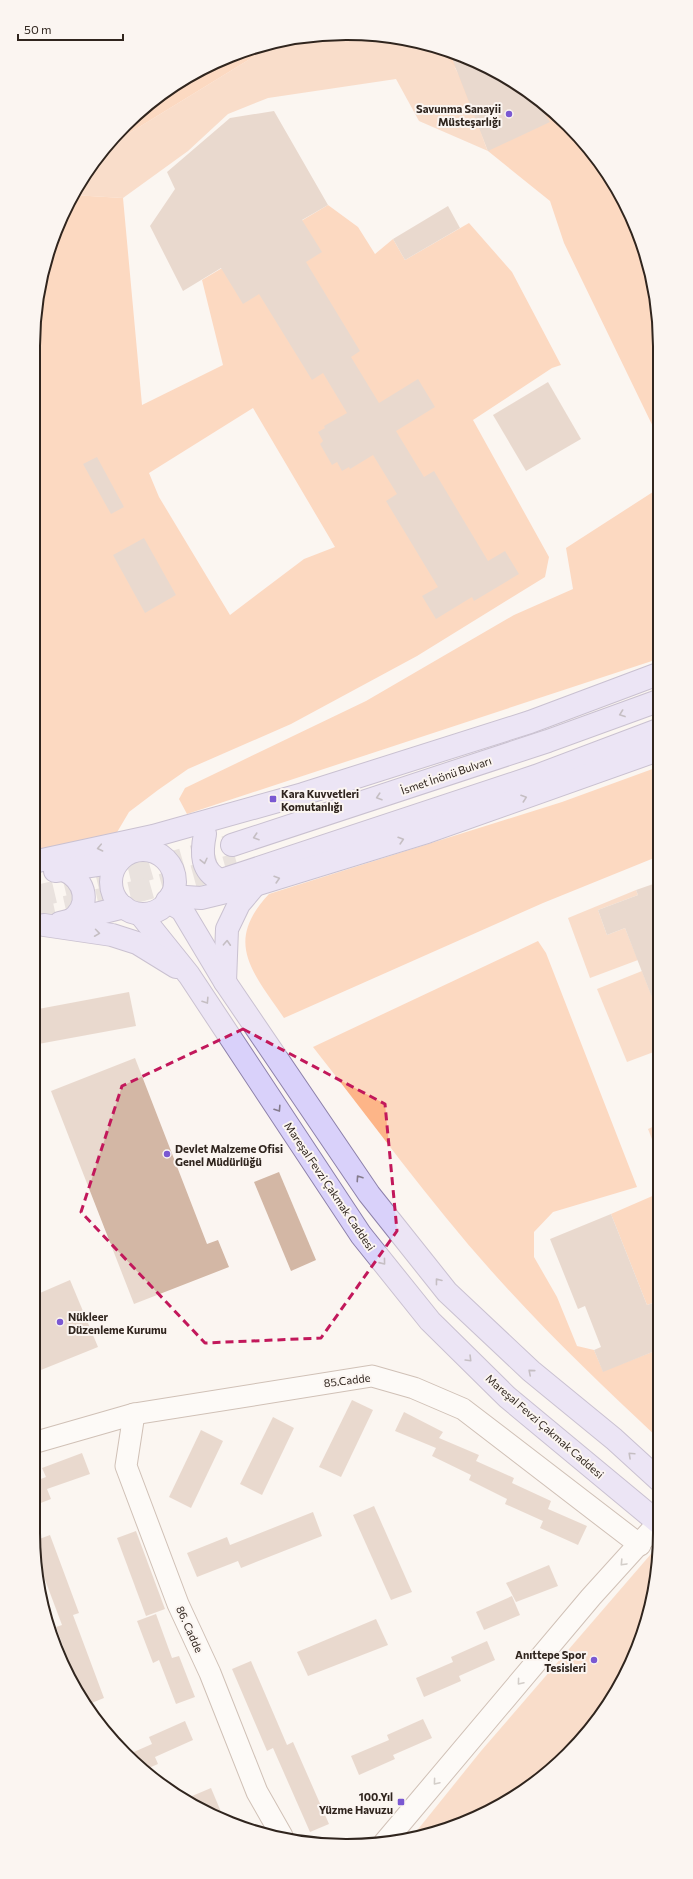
<svg xmlns="http://www.w3.org/2000/svg" width="693" height="1879" viewBox="0 0 693 1879" font-family="Commissioner,sans-serif">
  <rect width="100%" height="100%" fill="#fbf5f1"/>
  <g fill="#f6bf9c">
    <path d="M367,34C385,37 427,39 441,49C459,61 479,129 488,151L419,121L396,79L268,98L228,114L188,151L123,198L73,195L98,156L105,148L250,59L269,44L305,36Z"/>
    <path d="M636,890L638,895L598,910L607,935L625,928L638,960L590,978L568,918Z"/>
    <path d="M642,971L659,1015V1050L627,1062L597,989Z"/>
    <path d="M659,1124V1157L648,1129Z"/>
    <path d="M657,1547L649,1613L607,1707L568,1754L521,1793L427,1835L411,1838L481,1751Z"/>
  </g>
  <g fill="#fdb588" fill-rule="evenodd">
    <path d="M266,45L267,46L250,59L105,148L140,111L190,75L246,50Z"/>
    <path d="M442,50L503,75L582,140L628,208L657,305L658,437L564,243L550,201L488,151L456,69Z"/>
    <path d="M73,195L123,198L142,405L223,365L202,280L328,205L358,227L375,254L393,239L405,260L469,223L512,272L561,365L552,368L473,420L549,557L545,577L417,656L291,724L188,769L158,790L129,812L116,834L33,862V347L44,266L65,208ZM253,408L335,547L304,559L230,615L159,497L149,473Z"/>
    <path d="M658,487V659L187,814L179,799L185,788L366,701L514,615L573,589L566,548L656,490Z"/>
    <path d="M658,767L659,856L543,903L284,1018C253,972 223,943 269,894L562,802Z"/>
    <path d="M538,941L546,953L637,1187L553,1212L534,1232V1257L557,1297L577,1346L594,1350L603,1371L660,1349V1440C607,1390 554,1340 505,1286C436,1211 376,1127 313,1047Z"/>
    <path d="M657,1194L659,1200L660,1319L653,1303L647,1305L611,1214Z"/>
  </g>
  <g fill="#d3b7a5">
    <path d="M450,53L503,75L538,104L550,122L488,151Z"/>
    <path d="M274,111L328,205L302,220L322,252L306,262L360,351L351,357L379,403L418,379L435,407L396,431L424,477L434,471L488,561L505,551L519,574L474,601L472,597L436,619L422,596L438,587L386,501L397,494L373,455L350,469L349,467L342,471L337,462L332,465L320,444L323,441L318,432L325,428L324,426L347,413L323,373L312,380L259,294L243,304L221,268L183,291L150,226L175,189L167,172L230,118Z"/>
    <path d="M448,206L460,228L405,260L393,239Z"/>
    <path d="M548,382L581,439L526,471L493,415Z"/>
    <path d="M97,457L124,507L111,514L83,464Z"/>
    <path d="M144,538L176,595L145,613L113,555Z"/>
    <path d="M659,882V1013H658L625,928L607,935L598,910L638,895L636,890Z"/>
    <path d="M129,992L136,1026L33,1045V1010Z"/>
    <path d="M135,1058L207,1244L218,1240L229,1267L134,1304L51,1091Z"/>
    <path d="M279,1172L316,1260L291,1271L254,1182Z"/>
    <path d="M611,1214L647,1305L653,1303L660,1319V1349L603,1372L594,1350L601,1347L585,1306L578,1309L550,1239Z"/>
    <path d="M70,1280L98,1347L36,1372L33,1365V1296Z"/>
    <path d="M352,1400L373,1410L341,1477L319,1467Z"/>
    <path d="M404,1412L443,1432L439,1438L479,1455L476,1461L514,1478L512,1483L551,1501L548,1509L587,1526L578,1545L540,1528L543,1521L505,1504L507,1499L469,1480L471,1475L432,1456L436,1448L395,1431Z"/>
    <path d="M273,1417L294,1428L262,1495L240,1484Z"/>
    <path d="M201,1430L223,1441L191,1508L169,1497Z"/>
    <path d="M82,1453L90,1474L47,1489L51,1499L33,1506V1482L46,1477L42,1468Z"/>
    <path d="M374,1506L412,1592L391,1600L353,1515Z"/>
    <path d="M313,1512L322,1536L241,1568L238,1561L197,1577L187,1553L227,1537L230,1545Z"/>
    <path d="M136,1531L165,1609L146,1616L117,1538Z"/>
    <path d="M50,1535L79,1613L73,1615L104,1698L89,1704L78,1687L56,1627L62,1625L35,1553L34,1541Z"/>
    <path d="M549,1565L558,1586L516,1602L506,1583Z"/>
    <path d="M512,1596L520,1615L484,1630L476,1612Z"/>
    <path d="M156,1614L172,1658L179,1656L195,1697L176,1704L159,1660L153,1663L137,1621Z"/>
    <path d="M376,1619L388,1645L308,1676L297,1652Z"/>
    <path d="M487,1641L495,1660L459,1676L461,1681L424,1697L416,1678L453,1662L451,1657Z"/>
    <path d="M251,1661L287,1745L293,1742L329,1824L310,1832L273,1748L267,1751L232,1669Z"/>
    <path d="M423,1719L432,1738L393,1755L395,1759L359,1775L351,1756L389,1740L387,1735Z"/>
    <path d="M185,1721L193,1740L155,1757L158,1764L144,1770L127,1755L152,1744L149,1737Z"/>
    <path d="M211,1788L224,1819L208,1814L185,1799Z"/>
  </g>
  <g fill="none" stroke-linecap="round" stroke-linejoin="round">
    <g stroke="#d2cbc7" stroke-width="22" stroke-dasharray="22 11" stroke-linecap="butt">
      <path d="M33,897L139,872L232,845"/>
      <path d="M33,914L143,890L237,864"/>
    </g>
    <g stroke="#9b8070" stroke-width="23">
      <g id="minor">
        <path d="M134,1414L126,1466L178,1604L210,1673L257,1792L282,1836"/>
        <path d="M33,1443L134,1414L372,1376L414,1388L463,1409L640,1545"/>
        <path d="M384,1843L591,1597L658,1523"/>
      </g>
    </g>
    <g stroke="#8d81aa" stroke-width="24">
      <g id="major">
        <path d="M205,834C201,853 201,871 220,880"/>
        <path d="M232,845L548,741L658,701"/>
        <circle cx="143" cy="882" r="32"/>
        <path d="M33,862L153,836L303,794L530,722L658,674"/>
        <path d="M64,870C86,880 92,906 70,921"/>
        <path d="M55,871L118,862"/>
        <path d="M222,880L536,776L658,730"/>
        <path d="M171,896L201,898L255,885L427,832L658,750"/>
        <path d="M167,901L182,910L225,982L369,1194L447,1292L531,1371L614,1439L660,1481"/>
        <path d="M140,914L189,975L361,1235L430,1321L507,1397L660,1524"/>
        <path d="M60,923L124,907"/>
        <path d="M44,925L112,935L137,943L176,967"/>
        <path d="M225,982L227,929L239,904L255,885"/>
      </g>
    </g>
    <use href="#minor" stroke="#fff" stroke-width="21"/>
    <use href="#major" stroke="#d9d1fa" stroke-width="22"/>
  </g>
  <defs><path id="oneway-chevron" d="M-2-3.5L2.5 0L-2 3.5" fill="none" stroke-width="1.6" stroke-linecap="round" stroke-linejoin="round"/></defs>
  <g stroke="#847b8c">
    <use href="#oneway-chevron" transform="translate(622 714) rotate(160)"/>
    <use href="#oneway-chevron" transform="translate(379 797) rotate(162)"/>
    <use href="#oneway-chevron" transform="translate(524 798) rotate(-19)"/>
    <use href="#oneway-chevron" transform="translate(256 837) rotate(162)"/>
    <use href="#oneway-chevron" transform="translate(401 840) rotate(-17)"/>
    <use href="#oneway-chevron" transform="translate(100 848) rotate(168)"/>
    <use href="#oneway-chevron" transform="translate(204 861) rotate(77)"/>
    <use href="#oneway-chevron" transform="translate(277 879) rotate(-17)"/>
    <use href="#oneway-chevron" transform="translate(97 933) rotate(8)"/>
    <use href="#oneway-chevron" transform="translate(227 943) rotate(-87)"/>
    <use href="#oneway-chevron" transform="translate(206 1001) rotate(57)"/>
    <use href="#oneway-chevron" transform="translate(278 1109) rotate(57)"/>
    <use href="#oneway-chevron" transform="translate(359 1178) rotate(-124)"/>
    <use href="#oneway-chevron" transform="translate(383 1262) rotate(51)"/>
    <use href="#oneway-chevron" transform="translate(438 1281) rotate(-128)"/>
    <use href="#oneway-chevron" transform="translate(469 1359) rotate(45)"/>
    <use href="#oneway-chevron" transform="translate(531 1372) rotate(-139)"/>
    <use href="#oneway-chevron" transform="translate(631 1455) rotate(-137)"/>
  </g>
  <g stroke="#a29d9a">
    <use href="#oneway-chevron" transform="translate(623 1563) rotate(133)"/>
    <use href="#oneway-chevron" transform="translate(520 1682) rotate(130)"/>
    <use href="#oneway-chevron" transform="translate(436 1782) rotate(130)"/>
  </g>
  <path d="M0 0H693V1879H0ZM243,1029L385,1104L397,1231L321,1338L205,1343L81,1212L122,1086Z" fill="#fbf5f1" fill-opacity=".55" fill-rule="evenodd"/>
  <path fill="none" stroke="#c2185b" stroke-width="3" stroke-dasharray="8 5" stroke-linejoin="round" d="M243,1029L385,1104L397,1231L321,1338L205,1343L81,1212L122,1086Z"/>
  <g fill="#7a58d2" stroke="#fbf5f1" stroke-width="1.5">
    <circle cx="509" cy="114" r="4"/>
    <rect x="269" y="795" width="8" height="8" rx="2"/>
    <circle cx="167" cy="1154" r="4"/>
    <circle cx="60" cy="1322" r="4"/>
    <circle cx="594" cy="1660" r="4"/>
    <rect x="397" y="1798" width="8" height="8" rx="2"/>
  </g>
  <g text-anchor="middle" dominant-baseline="central" stroke-width="4" stroke-linejoin="round" paint-order="stroke">
    <g font-size="11" font-weight="bold" fill="#30251e" stroke="#fbf5f1" text-anchor="end">
      <text x="501" y="108">Savunma Sanayii<tspan x="501" dy="13">Müsteşarlığı</tspan></text>
      <text x="281" y="793" text-anchor="start">Kara Kuvvetleri<tspan x="281" dy="13">Komutanlığı</tspan></text>
      <text x="175" y="1148" text-anchor="start">Devlet Malzeme Ofisi<tspan x="175" dy="13">Genel Müdürlüğü</tspan></text>
      <text x="68" y="1316" text-anchor="start">Nükleer<tspan x="68" dy="13">Düzenleme Kurumu</tspan></text>
      <text x="586" y="1654">Anıttepe Spor<tspan x="586" dy="13">Tesisleri</tspan></text>
      <text x="393" y="1796">100.Yıl<tspan x="393" dy="13">Yüzme Havuzu</tspan></text>
    </g>
    <g font-size="11" fill="#30251e" stroke="#fbf5f1">
      <text transform="translate(446 775) rotate(-19)">İsmet İnönü Bulvarı</text>
      <text transform="translate(330 1186) rotate(56)">Mareşal Fevzi Çakmak Caddesi</text>
      <text transform="translate(347 1380) rotate(-7)">85.Cadde</text>
      <text transform="translate(545 1426) rotate(41)">Mareşal Fevzi Çakmak Caddesi</text>
      <text transform="translate(190 1629) rotate(66)">86. Cadde</text>
    </g>
  </g>
  <path d="M0 0H693V1879H0ZM346 40H347A306 306 0 0 1 653 346V1533A306 306 0 0 1 347 1839H346A306 306 0 0 1 40 1533V346A306 306 0 0 1 346 40Z" fill="#fbf5f1" fill-rule="evenodd"/>
  <path fill="none" stroke="#30251e" stroke-width="2" d="M346 40H347A306 306 0 0 1 653 346V1533A306 306 0 0 1 347 1839H346A306 306 0 0 1 40 1533V346A306 306 0 0 1 346 40Z"/>
  <path d="M18 34v6h105v-6" fill="none" stroke="#30251e" stroke-width="2"/>
  <text x="24" y="34" font-size="12" fill="#30251e" stroke="#fbf5f1" stroke-width="3" paint-order="stroke">50 m</text>
</svg>
